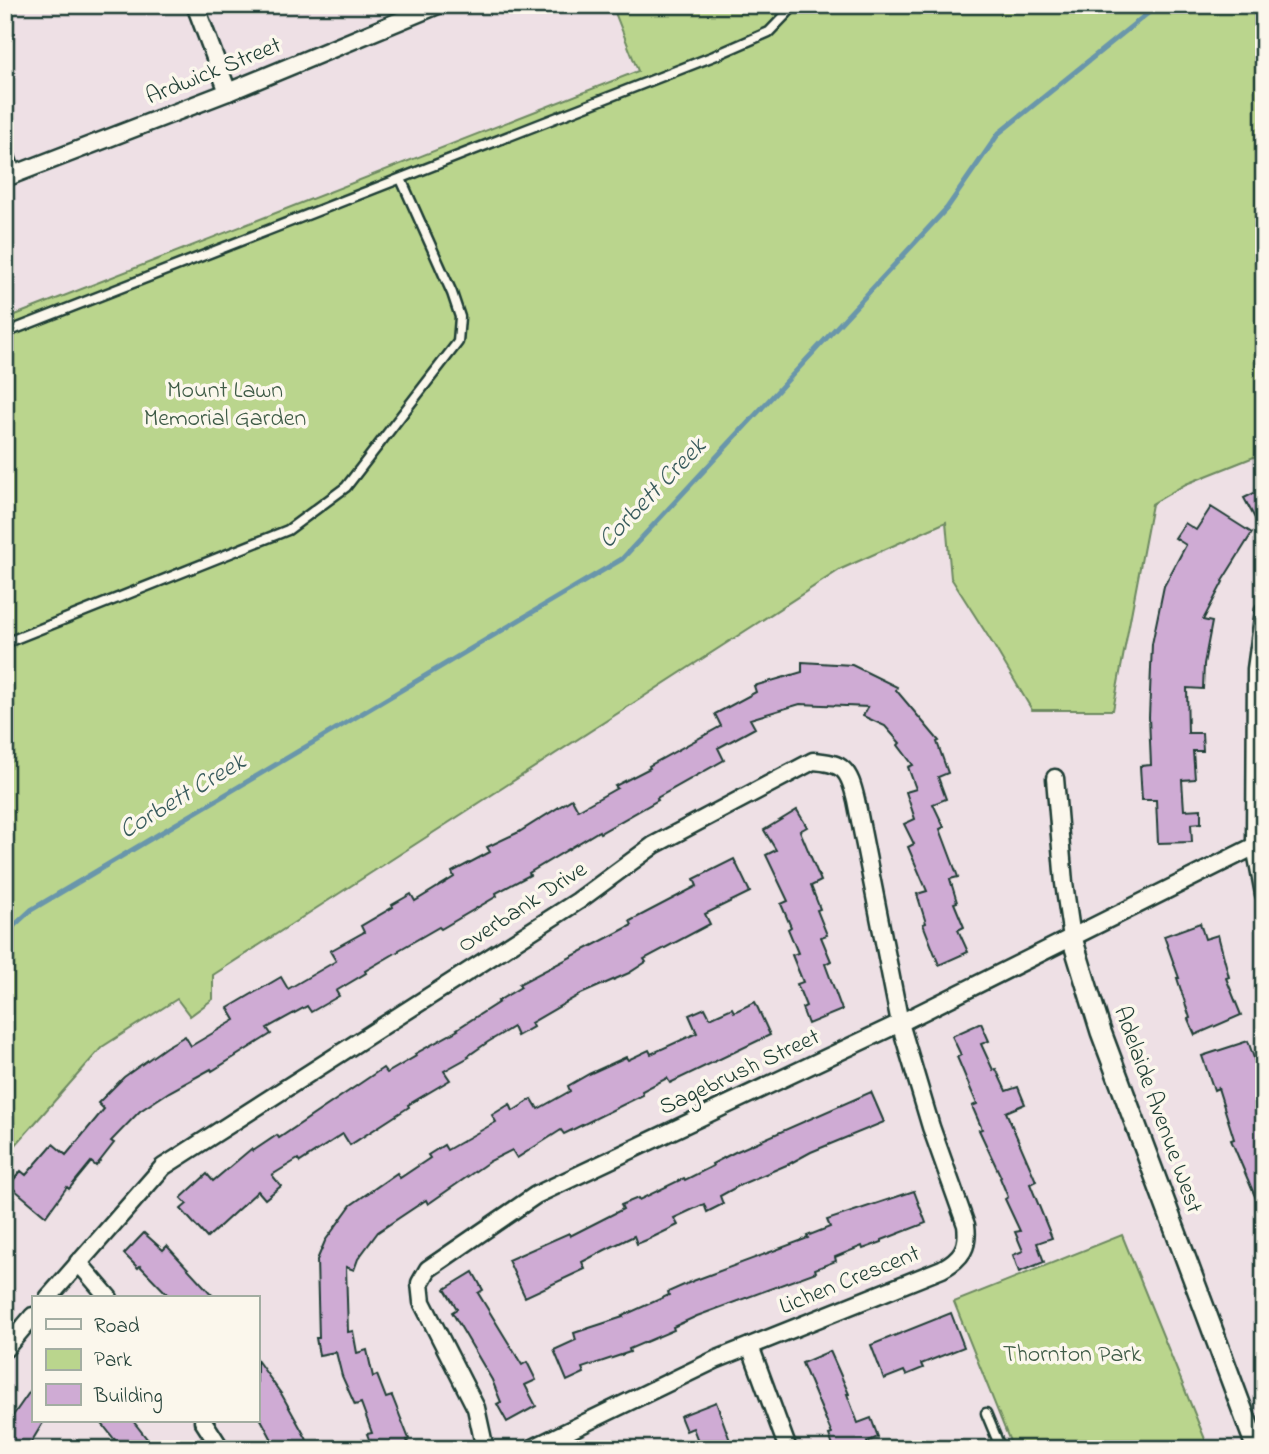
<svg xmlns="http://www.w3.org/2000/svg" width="1269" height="1454" viewBox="0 0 1269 1454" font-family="'Indie Flower',sans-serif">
  <rect width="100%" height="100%" fill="#eee0e5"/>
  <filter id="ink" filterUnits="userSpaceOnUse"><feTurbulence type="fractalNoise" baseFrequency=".0143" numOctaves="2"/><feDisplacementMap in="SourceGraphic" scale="14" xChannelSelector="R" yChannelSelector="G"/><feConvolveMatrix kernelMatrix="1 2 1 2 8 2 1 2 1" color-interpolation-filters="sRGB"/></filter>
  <g filter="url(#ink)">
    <g fill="#bad58d" stroke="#6c8960" stroke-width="2">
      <path d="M612,5H1264V453L1186,484L1152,504L1113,710H1032L993,644L951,578L946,522L841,569L213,975V999L190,1016L177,999L102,1047L5,1157V319L638,71Z"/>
      <path d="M1122,1235L1209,1449H1013L954,1302Z"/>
    </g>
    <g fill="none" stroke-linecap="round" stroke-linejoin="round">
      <path stroke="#6996ab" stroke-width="5" d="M5,934L31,910L622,559L947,208L999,133L1158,5"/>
    </g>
    <g fill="#cfabd4" stroke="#1f3d34" stroke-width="2">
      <path d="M1264,488V535L1244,498Z"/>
      <path d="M1211,507L1252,533L1222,581L1223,582L1203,620L1212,622L1204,664L1203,689L1187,688L1188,733H1202L1203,751H1193L1195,779L1182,780L1184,810L1201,809V823L1191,824L1192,842L1158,843L1156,800H1142L1140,766L1151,765L1149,717L1152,644L1164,586L1186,545L1175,538L1185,523L1196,530Z"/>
      <path d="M802,662L852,665L897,687L896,690L939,741L937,742L948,773L938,777L946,799L933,804L944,827L940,829L958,877L950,879L957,902L954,903L964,927L958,930L968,952L939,965L923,924L926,923L917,894L927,891L908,847L914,844L904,824L915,819L906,792L916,789L908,767L913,765L898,745L900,743L885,726L863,716L868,707L800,704L750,719L755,728L718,748L724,760L657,798L658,800L600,833L599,831L529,873L530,875L496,893L497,896L441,929L439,927L399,950V951L365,971L366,973L336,991L339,996L311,1012L307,1006L267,1028L271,1034L212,1071L211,1069L169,1092L140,1111L111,1141L114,1143L96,1166L91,1162L69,1189L67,1187L46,1216L9,1185L21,1171L26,1175L53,1144L66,1155L104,1109L98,1103L124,1077L166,1047L185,1036L191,1046L235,1020L228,1008L281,977L288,989L336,961L330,951L364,932L361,926L393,907L392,905L411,894L415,901L454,877L452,872L490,852L487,847L519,832L572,799L578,810L617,788L615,786L650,768L649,766L721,726L715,714L756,692L754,686L802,672Z"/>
      <path d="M797,810L807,827L800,831L821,881L811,886L820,909L817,910L827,935L821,937L831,961L825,964L842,1010L808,1024L802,1008L806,1006L797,984L803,982L792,955L798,953L788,929L791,927L781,904L788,901L766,855L776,850L764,830Z"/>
      <path d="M734,859L750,892L705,914L710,924L644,959L646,962L629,973L581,994L531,1023L533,1027L517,1036L513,1027L488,1042L468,1056L469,1057L444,1071L450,1080L408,1105L409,1107L350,1145L343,1134L300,1162L298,1159L272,1175L281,1186L265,1199L258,1191L207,1238L181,1209L187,1204L181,1198L207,1174L213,1181L251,1149L253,1151L277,1135L279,1138L383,1068L387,1073L416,1056L415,1054L458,1030L457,1029L499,1002L498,1001L521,987L519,984L632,925L630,921L697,886L694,879Z"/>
      <path d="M1200,923L1205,939L1218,935L1229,977L1226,978L1241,1015L1195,1035L1188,1019L1190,1018L1177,978H1179L1164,936Z"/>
      <path d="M755,1002L770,1035L670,1083L667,1078L642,1091L643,1095L564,1134L561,1130L517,1158L512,1150L490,1161L428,1204L426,1200L378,1232L358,1259L354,1270L346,1267L348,1332L353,1331L357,1353L367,1350L373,1377L377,1375L386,1398L392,1396L409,1439L407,1440L410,1449H373L367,1434L372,1433L361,1403L355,1405L342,1376L336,1352L319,1355L316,1338H319L317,1260L325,1241L351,1205L397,1173L400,1178L430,1158L428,1155L444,1145L447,1150L496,1122L492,1115L510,1104L513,1111L532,1099L538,1109L570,1091L568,1086L589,1074L626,1057L628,1060L649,1050L651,1054L697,1033L689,1015L705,1008L710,1018L732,1008L734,1012Z"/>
      <path d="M981,1023L989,1041L981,1044L993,1070L996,1069L1006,1091L1018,1087L1025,1104L1006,1112L1036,1181L1030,1184L1052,1238L1037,1243L1044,1262L1019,1272L1013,1255L1023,1251L1015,1232L1020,1231L1005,1199L1008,1197L1000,1178L1001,1177L979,1130L982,1129L972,1106L977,1104L957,1057L961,1055L952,1036Z"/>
      <path d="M1248,1041L1264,1087L1263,1215L1231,1140L1234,1139L1218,1088L1214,1090L1202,1056Z"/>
      <path d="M871,1092L884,1122L811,1152L789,1164L742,1184L720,1196L723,1204L707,1212L704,1204L674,1218L678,1225L649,1239L637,1244L634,1236L605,1250L582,1262L585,1269L525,1297L508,1260L569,1233L570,1236L623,1209L621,1205L638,1198L639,1200L684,1178L685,1180L713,1166L712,1164L735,1152Z"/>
      <path d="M914,1191L926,1223L882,1240V1242L863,1249L862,1246L835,1257L836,1261L815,1269L816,1272L697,1316L673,1327L674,1330L629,1349L630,1352L582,1368L584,1373L567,1381L554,1350L576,1340L574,1333L623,1317L622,1316L669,1295L668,1292L693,1281L808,1238L807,1236L830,1227L827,1220Z"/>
      <path d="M144,1233L163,1250L167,1246L215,1298H171L140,1266L138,1268L124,1254Z"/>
      <path d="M473,1272L483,1290L478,1293L522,1365L527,1362L536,1380L525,1385L536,1406L507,1422L497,1404L501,1402L492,1380L452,1312L457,1309L445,1289Z"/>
      <path d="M951,1313L964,1347L921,1364L923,1368L906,1375L904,1371L884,1379L871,1345Z"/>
      <path d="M830,1351L849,1394H847L858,1423L871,1418L878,1437L867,1442L870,1449H834L829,1435L832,1434L802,1363Z"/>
      <path d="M257,1360L282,1395L306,1438L310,1449H277L257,1412Z"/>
      <path d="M33,1387V1421H44L27,1449H5V1427Z"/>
      <path d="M716,1402L733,1449H701L693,1428L686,1431L680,1416Z"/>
      <path d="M100,1421H133L155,1449H122Z"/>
    </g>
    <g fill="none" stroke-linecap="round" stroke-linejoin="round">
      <g stroke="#1f3d34" stroke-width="13">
        <g id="service">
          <path d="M5,333L714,56L769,32L795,5"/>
          <path d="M5,643L288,530L346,487L458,342L460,317L452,293L401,179"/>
          <path d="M986,1413L1001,1449"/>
        </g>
      </g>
      <g stroke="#1f3d34" stroke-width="21">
        <g id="minor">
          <path d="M195,5L228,92"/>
          <path d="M5,154L13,175"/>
          <path d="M5,178L228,92L438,5"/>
          <path d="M1264,610L1256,669L1255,846L1264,894"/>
          <path d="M1055,778L1064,883L1072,938"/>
          <path d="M78,1262L109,1298"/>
          <path d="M48,1298L163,1167L578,901L654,845L813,761C844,763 849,770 856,800L900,1023L931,1127L966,1225C969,1247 962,1258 942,1269L715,1360L531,1449"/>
          <path d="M750,1346L788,1449"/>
          <path d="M5,1349L33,1316"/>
          <path d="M203,1421L221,1449"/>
          <path d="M485,1449L476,1408L422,1302L420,1283L428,1269L536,1195L900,1023L1255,846"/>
        </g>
      </g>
      <g stroke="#1f3d34" stroke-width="24">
        <path id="tertiary" d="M1072,938L1101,1032L1257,1449"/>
      </g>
      <use href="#service" stroke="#fbf7ec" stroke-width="8"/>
      <use href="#minor" stroke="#fbf7ec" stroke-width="16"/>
      <use href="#tertiary" stroke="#fbf7ec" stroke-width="19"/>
    </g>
  </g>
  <g text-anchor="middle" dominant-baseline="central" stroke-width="7" stroke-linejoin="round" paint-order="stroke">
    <g font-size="24" fill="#1f3d34" stroke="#fbf7ec">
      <text transform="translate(214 72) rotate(-22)">Ardwick Street</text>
      <text transform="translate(523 908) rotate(-33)">Overbank Drive</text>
      <text transform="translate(740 1073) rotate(-25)">Sagebrush Street</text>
      <text transform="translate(1157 1110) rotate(70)">Adelaide Avenue West</text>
      <text transform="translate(850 1281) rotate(-22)">Lichen Crescent</text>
    </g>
    <g font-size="24" fill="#3e5b46" stroke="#fbf7ec">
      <text x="225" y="391">Mount Lawn<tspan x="225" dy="28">Memorial Garden</tspan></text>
      <text x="1072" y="1355">Thornton Park</text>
    </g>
    <g font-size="26" font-style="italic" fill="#385b5c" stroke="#fbf7ec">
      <text transform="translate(653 494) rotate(-46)">Corbett Creek</text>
      <text transform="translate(183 797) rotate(-31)">Corbett Creek</text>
    </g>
  </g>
  <rect width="1269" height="1454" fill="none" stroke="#fbf7ec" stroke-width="28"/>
  <rect x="14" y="14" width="1241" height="1426" fill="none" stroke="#1f3d34" stroke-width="2.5" filter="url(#ink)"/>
  <rect x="32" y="1296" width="228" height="126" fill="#fbf7ec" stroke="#a3ada2" stroke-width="2"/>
  <rect x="46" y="1319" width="35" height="10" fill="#fbf7ec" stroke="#a3ada2" stroke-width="2"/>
  <text x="94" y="1332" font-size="21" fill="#1f3d34">Road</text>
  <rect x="46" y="1349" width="35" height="21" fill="#bad58d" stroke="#a3ada2" stroke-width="2"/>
  <text x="94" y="1366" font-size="21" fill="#1f3d34">Park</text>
  <rect x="46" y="1384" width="35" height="21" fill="#cfabd4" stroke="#a3ada2" stroke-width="2"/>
  <text x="94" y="1402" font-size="21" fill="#1f3d34">Building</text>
</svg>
